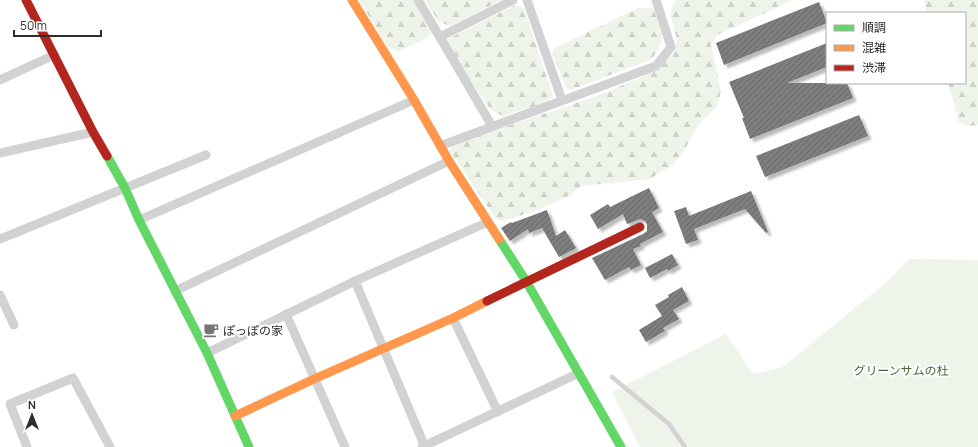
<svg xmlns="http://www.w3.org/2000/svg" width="978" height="447" viewBox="0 0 978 447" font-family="Manrope,'Noto Sans JP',sans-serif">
  <defs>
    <pattern id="forest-firs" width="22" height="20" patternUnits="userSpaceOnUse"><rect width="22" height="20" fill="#eff4ea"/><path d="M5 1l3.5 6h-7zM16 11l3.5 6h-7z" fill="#cdd2c9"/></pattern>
    <pattern id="building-hatch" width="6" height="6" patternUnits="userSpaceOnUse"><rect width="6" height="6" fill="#7e7e7e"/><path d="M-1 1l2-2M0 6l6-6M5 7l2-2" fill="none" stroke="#686868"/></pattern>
    <filter id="shadow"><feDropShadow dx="3.5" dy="3.5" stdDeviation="1" flood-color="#0004"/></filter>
  </defs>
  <rect width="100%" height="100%" fill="#fff"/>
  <g fill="url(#forest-firs)">
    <path d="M359,0H414L433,32L427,38L398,52L388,47Z"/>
    <path d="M425,0H501L450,26L439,22Z"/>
    <path d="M675,0H793L717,35L711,45L721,91L717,107L699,124L682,154L670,167L649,179L581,186L570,195L538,210L503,221L496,219L450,151L451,145L594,97L640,78L661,66L674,52L677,40L670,14Z"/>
    <path d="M924,0H978V125L967,126L959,122L948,83H965V13H927Z"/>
    <path d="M515,5L524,8L553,96L548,102L503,116L491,110L446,45V40Z"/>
    <path d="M638,8H653C663,33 668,35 652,59L571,90L566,88L552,53L555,48Z"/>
  </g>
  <path fill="#eff4ea" d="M909,259L978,260V447H640L612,392L726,334L753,374L783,367L888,281Z"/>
  <g fill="url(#building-hatch)" filter="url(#shadow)">
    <path d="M819,2L827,23L724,65L716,43Z"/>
    <path d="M827,43V67L787,83H847L853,98L750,139L742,118H744L729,82Z"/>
    <path d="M859,115L868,136L765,177L756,156Z"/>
    <path d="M649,188L659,208L652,212L663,232L640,244L641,246L633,249L641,265L631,270L629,267L605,280L592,258L643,234L647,231V224L645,221L640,219L627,224L623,214L598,229L590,215L608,204L610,207Z"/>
    <path d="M751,191L768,232L766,233L745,209L694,229L698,240L686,244L674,211L686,207L689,216Z"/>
    <path d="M547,210L556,236L565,230L576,248L559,257L542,228L529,233L528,229L510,241L501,228L511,222L512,223Z"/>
    <path d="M672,254L678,265L668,271L667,269L650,278L645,268Z"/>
    <path d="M682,287L689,301L673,310L679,319L663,328L665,331L646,342L639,330L662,316L655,305L669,297L668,295Z"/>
  </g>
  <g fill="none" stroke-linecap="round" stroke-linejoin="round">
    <path stroke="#d2d2d2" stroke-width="4.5" d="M612,377L669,424L685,447"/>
    <g stroke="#d2d2d2" stroke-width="9">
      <path d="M418,0L492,126"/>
      <path d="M527,0L562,100"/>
      <path d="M440,37L513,0"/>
      <path d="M0,80L54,55"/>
      <path d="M440,146L656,66L671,47L656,0"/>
      <path d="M0,153L93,132"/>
      <path d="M139,220L414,100"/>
      <path d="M0,239L206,155"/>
      <path d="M355,281L425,447"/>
      <path d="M175,291L449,161"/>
      <path d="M0,295L14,325"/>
      <path d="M286,314L345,447"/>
      <path d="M453,318L498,412"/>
      <path d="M207,353L355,281L488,222"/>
      <path d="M27,447L10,404L73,378L110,447"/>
      <path d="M422,447L579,373"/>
    </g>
    <g stroke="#63d668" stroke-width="9">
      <path d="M107,156L125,188L139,220L207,353L249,447"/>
      <path d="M499,239L526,281L621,447"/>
    </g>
    <g stroke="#ff974d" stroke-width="9">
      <path d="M352,0L414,100L449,161L499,239"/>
      <path d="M235,416L314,379L453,318L487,301"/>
    </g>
    <g stroke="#b3261e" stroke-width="9">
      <path d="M26,0L93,132L107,156"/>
      <path d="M487,301L640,227"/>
    </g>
  </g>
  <defs>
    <g id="cafe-bare" transform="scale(1.2)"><path d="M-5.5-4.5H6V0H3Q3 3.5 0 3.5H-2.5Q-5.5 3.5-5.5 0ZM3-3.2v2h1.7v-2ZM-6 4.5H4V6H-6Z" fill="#767676" stroke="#fff" stroke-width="2.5" paint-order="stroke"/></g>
  </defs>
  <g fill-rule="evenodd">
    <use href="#cafe-bare" x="211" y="330"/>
  </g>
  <g text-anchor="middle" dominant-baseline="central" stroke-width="4" stroke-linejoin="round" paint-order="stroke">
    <g font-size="12" fill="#2d2d2d" stroke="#fff" text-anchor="start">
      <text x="223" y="330">ぽっぽの家</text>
    </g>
    <g font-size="12" fill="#4e6939" stroke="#fff">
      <text x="901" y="370">グリーンサムの杜</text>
    </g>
  </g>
  <rect x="826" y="12" width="140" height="72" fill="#ffffff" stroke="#ababab"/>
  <rect x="834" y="25" width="20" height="6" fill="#63d668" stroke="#ababab"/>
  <text x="862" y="32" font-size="12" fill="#2d2d2d">順調</text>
  <rect x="834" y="45" width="20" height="6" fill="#ff974d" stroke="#ababab"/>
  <text x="862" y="52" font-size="12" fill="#2d2d2d">混雑</text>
  <rect x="834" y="65" width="20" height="6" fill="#b3261e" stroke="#ababab"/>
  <text x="862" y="72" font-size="12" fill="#2d2d2d">渋滞</text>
  <g transform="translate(32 415)" stroke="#ffffff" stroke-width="3" paint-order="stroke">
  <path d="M0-3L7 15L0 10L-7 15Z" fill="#2d2d2d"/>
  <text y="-6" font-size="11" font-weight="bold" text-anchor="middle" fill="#2d2d2d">N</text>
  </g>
  <path d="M14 30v6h87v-6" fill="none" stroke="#2d2d2d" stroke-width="2"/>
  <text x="20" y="30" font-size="12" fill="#2d2d2d" stroke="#ffffff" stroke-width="3" paint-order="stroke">50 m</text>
</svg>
